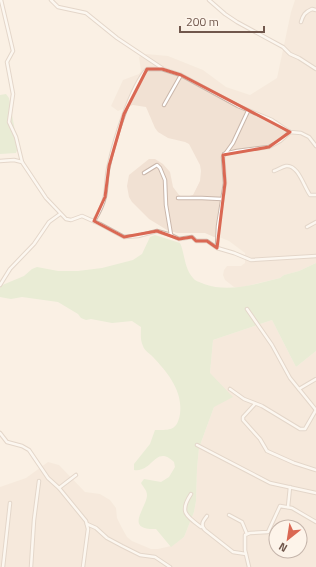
<svg xmlns="http://www.w3.org/2000/svg" width="316" height="567" viewBox="0 0 316 567" font-family="'Titillium Web',sans-serif">
  <rect width="100%" height="100%" fill="#faf0e4"/>
  <g fill="#f1e1d3" fill-rule="evenodd">
    <path d="M295,0H316V263L299,271L284,275L280,278L239,288L234,287L225,280L223,275L224,270L227,266H241L245,263V253L229,241L219,237H214L205,233H177L167,230L149,219L132,202L129,197L127,186L129,175L149,159H155L163,164L170,172L173,187L179,195L183,198L193,195L200,181L201,171L200,165L189,144L185,142L168,138L158,132L155,128L146,107L133,105L118,111L111,106L123,80L139,74L141,71L139,57L146,54L168,56L203,70L226,87L250,95L277,78L291,12Z"/>
    <path d="M272,320L296,367L316,351V567H0V487L26,478L48,462L59,465L85,492L100,494L110,500L116,508L117,518L122,528L127,537L132,541L151,549H158L171,546L184,537L194,512L196,501L197,468L199,448L214,407L210,373L213,340ZM276,527H300V551H276Z"/>
  </g>
  <g fill="#d4e6c4">
    <path d="M6,94L9,98L18,148L16,153L0,154V95Z"/>
    <path d="M155,235L180,243C185,254 184,268 193,278C195,281 200,282 204,284C229,293 255,284 280,278L284,275L299,271L316,263V351L296,367L272,320L213,340L210,373L233,397L214,407L199,448L197,468L196,501L194,512L184,537L171,547L156,529C123,530 147,508 147,495C147,490 143,487 141,483L144,479L161,482L169,477L175,467L174,462C155,444 153,473 134,470V464L150,444L155,430C170,430 177,431 180,414C183,391 168,373 153,357C150,354 144,350 143,346C140,340 141,334 141,327L132,321L112,323L91,319L86,320L81,318L78,314L58,302L22,297L11,299L0,297V286L24,276L32,269L37,267L58,271H78L102,268L133,260L142,254L150,237Z"/>
  </g>
  <g fill="none" stroke-linecap="round" stroke-linejoin="round">
    <g stroke="#cab7ab" stroke-width="4.5">
      <g id="minor">
        <path d="M1,0L13,51L7,62L13,94L9,122L16,137L22,162"/>
        <path d="M51,0L58,7L86,13L117,38L162,68"/>
        <path d="M209,0L225,14L237,22L283,47L290,54L299,58L316,69"/>
        <path d="M301,22C303,15 305,12 312,9L316,10"/>
        <path d="M164,105L181,75"/>
        <path d="M224,154L237,151L269,147L280,141L290,132"/>
        <path d="M0,161L14,160L22,162L46,198L66,219L71,220L82,216L100,224L124,237L138,236L157,231L171,235L179,239L192,237L196,241H207L217,248L234,253L251,260L316,256"/>
        <path d="M274,171C277,170 282,167 286,166C298,164 304,187 310,195H316"/>
        <path d="M144,173L157,165L160,168L165,180L166,205L171,235"/>
        <path d="M178,198H202L222,199"/>
        <path d="M94,221C99,213 103,205 105,196C107,186 106,175 109,165C114,141 131,86 147,69H162L181,75L238,106L272,120L290,132L301,133L309,137L316,146"/>
        <path d="M307,227L316,222"/>
        <path d="M217,247L218,226L225,183L223,157L233,143L248,111"/>
        <path d="M0,285L10,269L34,244L49,222L60,214"/>
        <path d="M247,309L272,345L290,378L316,410"/>
        <path d="M230,389L244,399L262,406L300,429H305L316,410"/>
        <path d="M299,389L316,379"/>
        <path d="M255,404L243,417V420L260,439L267,451L294,463L316,470"/>
        <path d="M0,433L7,442L22,446L29,450L48,478L59,488L86,521L88,529L83,567"/>
        <path d="M197,445L270,483L316,493"/>
        <path d="M59,488L76,475"/>
        <path d="M191,494C179,512 186,516 201,527"/>
        <path d="M288,507L290,487"/>
        <path d="M229,515L242,522L247,534"/>
        <path d="M207,516C203,521 200,525 205,530L233,552L246,554"/>
        <path d="M87,524L96,528L107,538L122,546L140,555L155,557L170,567"/>
        <path d="M3,567L10,503"/>
        <path d="M31,567L34,520L39,481"/>
        <path d="M249,567L245,550V535L250,533L268,532L280,506L292,508L316,522"/>
      </g>
    </g>
    <use href="#minor" stroke="#fff" stroke-width="2.5"/>
  </g>
  <path d="M0 0H316V567H0ZM147,69H162L181,75L290,132L269,147L223,155L225,183L217,248L207,241H196L192,237L179,239L157,231L124,237L94,221L105,197L109,166L124,114Z" fill="#faf0e4" fill-opacity=".55" fill-rule="evenodd"/>
  <path fill="none" stroke="#da6853" stroke-width="3" stroke-linejoin="round" d="M147,69H162L181,75L290,132L269,147L223,155L225,183L217,248L207,241H196L192,237L179,239L157,231L124,237L94,221L105,197L109,166L124,114Z"/>
  <g transform="translate(288 539) rotate(210)"><circle r="19" fill="#fdf4ea" stroke="#c5b5ab"/>
  <path d="M0-3L7 15L0 10L-7 15Z" fill="#da6853"/>
  <text y="-6" font-size="11" font-weight="bold" text-anchor="middle" fill="#70574c">N</text>
  </g>
  <path d="M180 26v6h84v-6" fill="none" stroke="#70574c" stroke-width="2"/>
  <text x="186" y="26" font-size="12" fill="#70574c" stroke="#fdf4ea" stroke-width="3" paint-order="stroke">200 m</text>
</svg>
